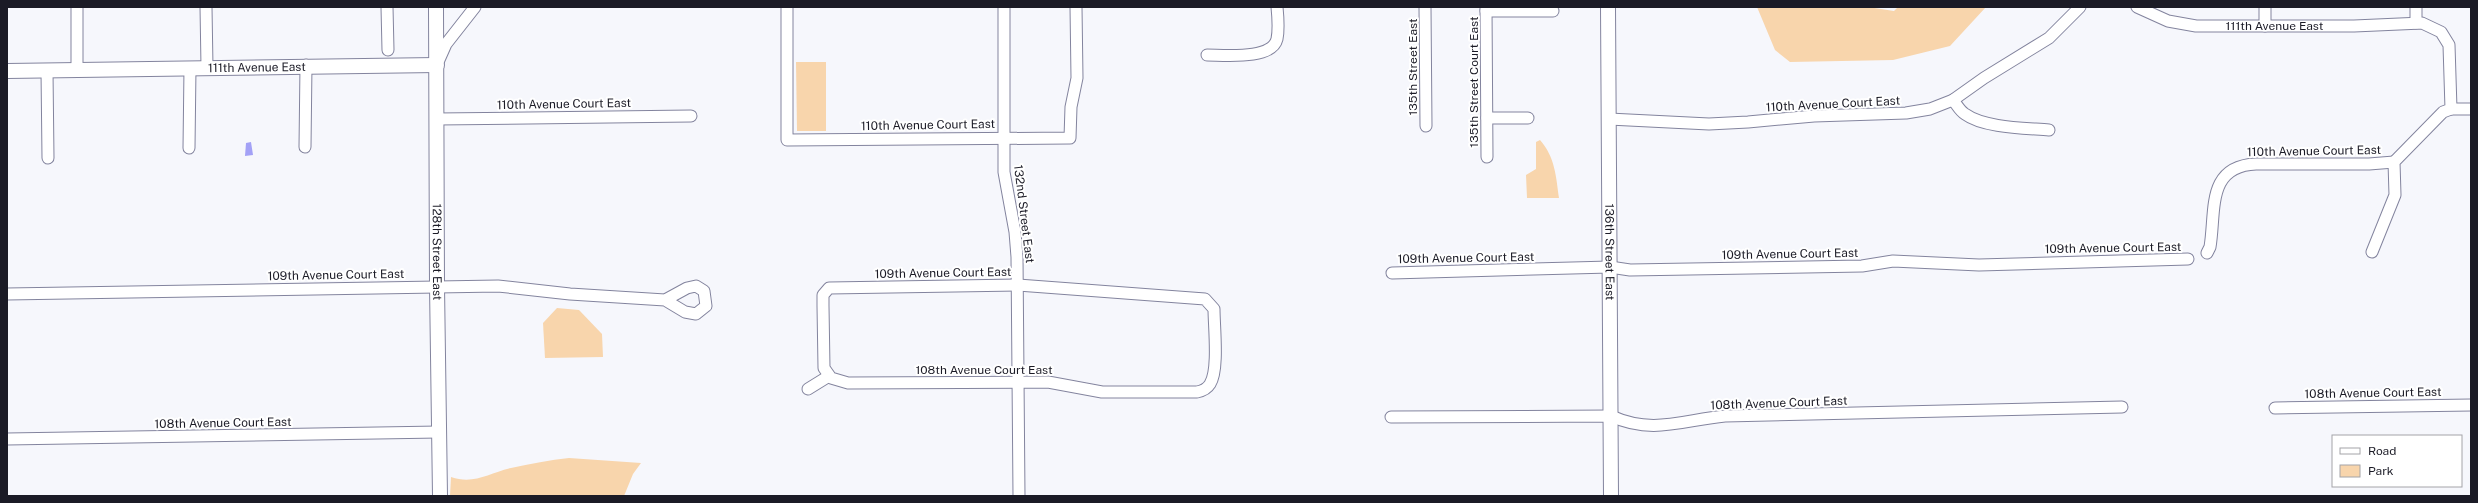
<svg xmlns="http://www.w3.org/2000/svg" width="2478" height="503" viewBox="0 0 2478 503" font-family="'Public Sans',sans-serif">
  <rect width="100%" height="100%" fill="#f6f7fc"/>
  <g fill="#f8d5ac">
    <path d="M1757,7H1868L1894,11L1898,7H1986L1950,46L1893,60L1790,62L1775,50Z"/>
    <path d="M796,62H826V131H797Z"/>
    <path d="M1540,140C1555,157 1556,176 1559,198H1527L1526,175L1536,169V142Z"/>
    <path d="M557,308L579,310L602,334L603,357L545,358L543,323Z"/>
    <path d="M569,458L641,463L633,474L624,496H450L451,477C474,485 489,473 511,468C530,464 550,460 569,458Z"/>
  </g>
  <path fill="#a3a1f6" d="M251,142L253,155L245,156L246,143Z"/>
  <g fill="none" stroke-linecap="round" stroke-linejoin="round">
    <g stroke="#83849e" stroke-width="13">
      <g id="minor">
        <path d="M77,7V70"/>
        <path d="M206,7L207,67"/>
        <path d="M387,7L388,50"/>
        <path d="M787,7V140L1070,138L1071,107L1077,78L1076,7"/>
        <path d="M1004,7V172L1015,232L1017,257L1019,496"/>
        <path d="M1425,7L1426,126"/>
        <path d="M1486,7L1487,157"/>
        <path id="s1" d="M2137,7L2168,21L2196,26H2354L2422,23L2441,32L2449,45L2451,109L2443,112L2394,162L2395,195L2372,252"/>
        <path d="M2265,7V26"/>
        <path d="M2416,7V23"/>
        <path d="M1486,11H1553"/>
        <path d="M1207,55C1225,55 1272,60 1277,39C1279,29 1278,17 1277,7"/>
        <path d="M438,62L446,44L475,7"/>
        <path d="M47,71L48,158"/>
        <path d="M1953,100C1957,105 1960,111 1965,114C1984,128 2026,128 2049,130"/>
        <path d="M2451,109H2471"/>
        <path d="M1487,118H1528"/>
        <path d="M437,119L691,116"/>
        <path d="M1609,119L1709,124L1748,122L1814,116L1906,113L1930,109L1953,100L1984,78L2049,38L2080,7"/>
        <path d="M305,147L306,65"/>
        <path d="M189,148L190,68"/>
        <path d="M2207,253L2210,247C2216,211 2206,166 2256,164H2369L2394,162"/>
        <path d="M1392,273L1610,267L1630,270L1862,266L1893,261L1979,265L2188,259"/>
        <path d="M1018,285L1205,299L1214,309C1214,327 1219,370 1210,384C1207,389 1202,391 1197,392H1102L1048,382L848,383L831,378L824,368L823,306V295L829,288Z"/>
        <path d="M7,294L498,286L570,294L665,300L687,288L696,286L704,291L706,306L696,314L685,312L665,300"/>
        <path d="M808,389L829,376"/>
        <path d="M2275,408L2471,405"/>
        <path d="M1391,417L1611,416C1653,435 1683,420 1725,416L2122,407"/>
        <path d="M7,439L439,432"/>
      </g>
    </g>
    <g stroke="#83849e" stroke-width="16">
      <g id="tertiary">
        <path id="s2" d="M436,7L437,286L440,496"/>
        <path id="s3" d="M1608,7L1611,496"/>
        <path id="s4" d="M7,71L437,65"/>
      </g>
    </g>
    <use href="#minor" stroke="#fff" stroke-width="11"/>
    <use href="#tertiary" stroke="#fff" stroke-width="14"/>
  </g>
  <g text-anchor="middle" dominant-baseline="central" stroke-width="4" stroke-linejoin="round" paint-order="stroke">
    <g font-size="12" fill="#1b1b26" stroke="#fff">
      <text stroke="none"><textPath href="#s1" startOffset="141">111th Avenue East</textPath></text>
      <text stroke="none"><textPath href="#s4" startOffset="250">111th Avenue East</textPath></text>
      <text transform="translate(1413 67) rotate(-90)">135th Street East</text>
      <text transform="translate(1474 82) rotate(-90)">135th Street Court East</text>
      <text transform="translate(564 104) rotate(-1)">110th Avenue Court East</text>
      <text transform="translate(1833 104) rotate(-3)">110th Avenue Court East</text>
      <text transform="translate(928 125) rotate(-1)">110th Avenue Court East</text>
      <text transform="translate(2314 151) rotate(-1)">110th Avenue Court East</text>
      <text transform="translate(1024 214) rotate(83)">132nd Street East</text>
      <text transform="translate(2113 248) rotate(-1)">109th Avenue Court East</text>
      <text stroke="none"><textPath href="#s2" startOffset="245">128th Street East</textPath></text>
      <text stroke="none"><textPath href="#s3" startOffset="245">136th Street East</textPath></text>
      <text transform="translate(1790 254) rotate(-1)">109th Avenue Court East</text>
      <text transform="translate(1466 258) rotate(-1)">109th Avenue Court East</text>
      <text transform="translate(943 273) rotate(-1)">109th Avenue Court East</text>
      <text transform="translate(336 275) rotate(-1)">109th Avenue Court East</text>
      <text x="984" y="370">108th Avenue Court East</text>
      <text transform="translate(2373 393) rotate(-1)">108th Avenue Court East</text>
      <text transform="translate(1779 403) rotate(-2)">108th Avenue Court East</text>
      <text transform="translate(223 423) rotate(-1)">108th Avenue Court East</text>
    </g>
  </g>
  <rect width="2478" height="503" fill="none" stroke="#1b1b26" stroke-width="16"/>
  <rect x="2332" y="435" width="130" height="52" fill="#ffffff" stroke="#a4a4a8"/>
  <rect x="2340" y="448" width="20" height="6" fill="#ffffff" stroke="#a4a4a8"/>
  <text x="2368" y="455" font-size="12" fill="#1b1b26">Road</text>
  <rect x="2340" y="465" width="20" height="12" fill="#f8d5ac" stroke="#a4a4a8"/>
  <text x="2368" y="475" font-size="12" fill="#1b1b26">Park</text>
</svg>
